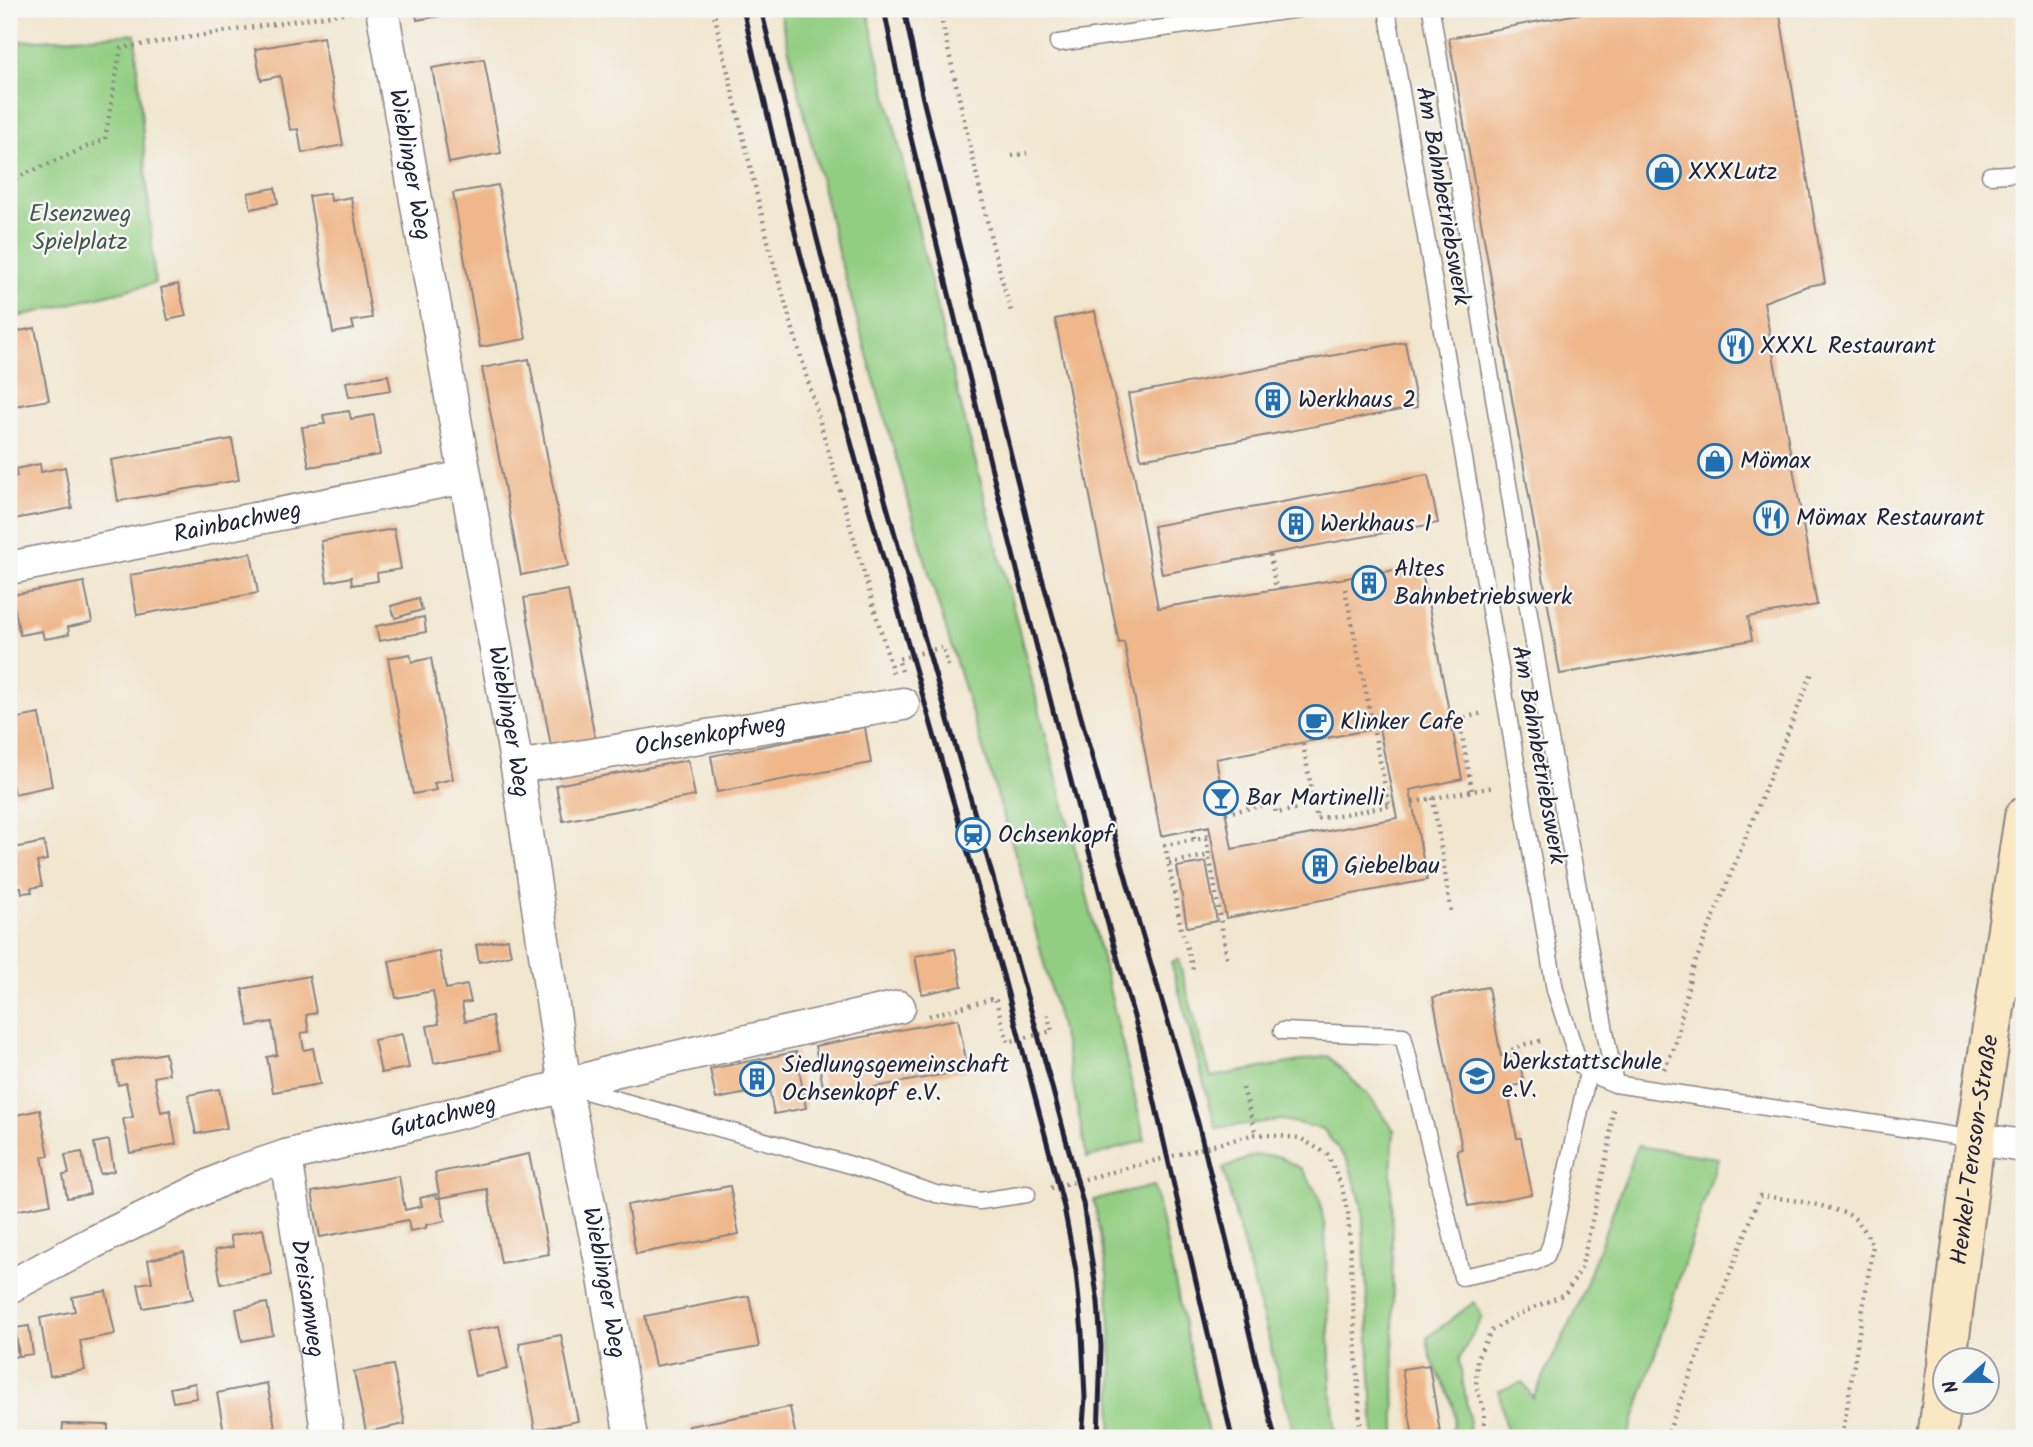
<svg xmlns="http://www.w3.org/2000/svg" width="2033" height="1447" viewBox="0 0 2033 1447" font-family="Kalam,sans-serif">
  <rect width="100%" height="100%" fill="#f6f6f2"/>
  <filter id="ink" filterUnits="userSpaceOnUse"><feTurbulence type="fractalNoise" baseFrequency=".0143" numOctaves="2"/><feDisplacementMap in="SourceGraphic" scale="14" xChannelSelector="R" yChannelSelector="G"/><feConvolveMatrix kernelMatrix="1 2 1 2 8 2 1 2 1" color-interpolation-filters="sRGB"/></filter>
  <filter id="wash" filterUnits="userSpaceOnUse"><feTurbulence type="fractalNoise" baseFrequency=".00686" numOctaves="4" result="noise"/><feDisplacementMap in="SourceGraphic" scale="28" xChannelSelector="R" yChannelSelector="G"/><feGaussianBlur stdDeviation="1.57" result="paint"/><feColorMatrix in="noise" values="0 0 0 0 0 0 0 0 0 0 0 0 0 0 0 0 0 1.4 0 .05"/><feComposite in="paint" operator="in"/></filter>
  <g filter="url(#wash)">
    <rect width="100%" height="100%" fill="#f1e6ce"/>
    <g fill="#92ce82" stroke="#5a785e" stroke-width="2">
      <path d="M779,9H867L947,351L1085,887L1145,1140L1087,1158L1067,1054L1019,866L932,584L838,252Z"/>
      <path d="M135,34L155,283L9,319V42Z"/>
      <path d="M1178,959L1211,1077L1328,1056L1368,1095L1394,1130L1391,1172L1395,1434L1398,1438H1375L1374,1435L1362,1204L1348,1162L1323,1129L1282,1120L1216,1128L1171,962Z"/>
      <path d="M1637,1146L1718,1158L1628,1438H1507L1499,1391L1522,1382L1533,1398L1576,1311Z"/>
      <path d="M1254,1155L1278,1156L1302,1169L1319,1196L1325,1229L1331,1385L1336,1438H1295L1223,1169Z"/>
      <path d="M1154,1186L1209,1438H1111L1113,1380L1107,1274L1094,1200Z"/>
      <path d="M1474,1302L1482,1317L1459,1359L1470,1423L1467,1438H1447C1468,1410 1441,1387 1432,1360C1429,1353 1428,1345 1427,1338Z"/>
    </g>
    <g id="blocks">
      <g fill="#efb78a" fill-rule="evenodd">
        <path d="M415,9H472L473,10L417,20Z"/>
        <path d="M1605,9H1779L1825,283L1807,286L1764,302L1817,605L1748,617L1752,640L1560,674L1449,38Z"/>
        <path d="M323,37L343,145L302,153L298,129L290,130L280,76L261,80L255,49Z"/>
        <path d="M484,59L501,153L449,163L432,68Z"/>
        <path d="M498,185L526,339L480,347L453,193Z"/>
        <path d="M275,188L278,203L251,209L248,193Z"/>
        <path d="M330,193L331,201L351,197L372,318L352,321L354,329L333,333L309,196Z"/>
        <path d="M178,284L186,316L168,320L161,288Z"/>
        <path d="M1095,311L1100,341L1134,474L1158,608L1421,566L1462,779L1410,790L1427,880L1226,918L1209,826L1161,836L1124,642L1119,643L1055,319ZM1379,728L1397,818L1232,849L1216,759Z"/>
        <path d="M35,328L49,400L9,407V333Z"/>
        <path d="M1405,342L1417,407L1141,459L1128,394Z"/>
        <path d="M529,359L568,566L521,575L482,368Z"/>
        <path d="M388,375L391,390L349,397L346,382Z"/>
        <path d="M349,411L351,419L374,415L380,455L309,467L302,427L325,424L323,415Z"/>
        <path d="M232,439L239,480L118,501L111,460Z"/>
        <path d="M40,464L41,472L65,467L72,508L9,520V478L17,476L15,469Z"/>
        <path d="M1428,475L1438,523L1162,574L1153,526Z"/>
        <path d="M394,529L401,569L377,573L378,581L352,585L351,577L327,582L321,541Z"/>
        <path d="M251,553L258,593L137,615L130,575Z"/>
        <path d="M84,582L92,622L68,627L69,634L57,637L44,639L42,631L20,635L12,595Z"/>
        <path d="M568,590L596,744L552,752L524,598Z"/>
        <path d="M418,598L422,610L395,618L391,606Z"/>
        <path d="M424,617L426,632L379,641L376,626Z"/>
        <path d="M410,654L412,662L431,658L453,779L434,783L436,790L413,794L388,658Z"/>
        <path d="M39,714L52,786L14,794L9,770V720Z"/>
        <path d="M865,727L871,763L717,792L711,756Z"/>
        <path d="M688,760L695,796L563,821L556,785Z"/>
        <path d="M44,842L47,860L37,862L42,886L31,888L32,892L22,893L21,887L9,889V849Z"/>
        <path d="M1206,862L1217,921L1187,927L1177,867Z"/>
        <path d="M508,939L511,955L479,962L476,945Z"/>
        <path d="M955,949L962,986L922,994L915,956Z"/>
        <path d="M439,951L446,989L467,985L471,1002L462,1003L465,1021L492,1016L499,1051L434,1063L427,1026L439,1024L433,991L396,998L389,961Z"/>
        <path d="M309,976L316,1013L306,1015L309,1032L301,1033L304,1050L313,1048L320,1084L273,1092L267,1057L277,1055L272,1022L249,1026L242,989Z"/>
        <path d="M1488,987L1501,1056L1518,1053L1524,1084L1507,1087L1517,1138H1521L1532,1194L1468,1206L1457,1150L1462,1149L1433,997Z"/>
        <path d="M958,1019L968,1070L825,1096L815,1046Z"/>
        <path d="M402,1034L409,1068L381,1073L374,1040Z"/>
        <path d="M796,1052L806,1108L774,1114L769,1089L716,1099L710,1069Z"/>
        <path d="M165,1053L169,1074L154,1077L161,1112L170,1110L176,1144L130,1153L123,1119L133,1117L126,1083L118,1085L114,1062Z"/>
        <path d="M219,1089L227,1128L196,1134L188,1095Z"/>
        <path d="M40,1110L49,1156L42,1157L51,1204L9,1212V1120L11,1119V1116Z"/>
        <path d="M109,1140L114,1171L100,1174L94,1143Z"/>
        <path d="M82,1152L90,1194L67,1198L63,1175L69,1174L65,1155Z"/>
        <path d="M529,1154L549,1254L501,1263L487,1189L440,1198L435,1173Z"/>
        <path d="M399,1176L405,1210L422,1206L420,1198L436,1194L437,1198H440L445,1221L426,1225V1228L410,1231L408,1220L320,1237L312,1192Z"/>
        <path d="M730,1186L739,1234L636,1254L627,1205Z"/>
        <path d="M263,1229L272,1274L221,1284L215,1250L233,1247L230,1236Z"/>
        <path d="M184,1252L193,1299L143,1308L138,1284L152,1282L148,1260Z"/>
        <path d="M106,1291L115,1334L80,1341L85,1370L50,1376L40,1318L75,1311L72,1297Z"/>
        <path d="M749,1296L759,1347L655,1366L645,1316Z"/>
        <path d="M267,1303L273,1335L242,1341L236,1309Z"/>
        <path d="M29,1326L33,1354L19,1356L15,1328Z"/>
        <path d="M499,1326L508,1369L475,1376L466,1332Z"/>
        <path d="M9,1329H14L18,1356L9,1358Z"/>
        <path d="M561,1335L578,1421L535,1430L519,1343Z"/>
        <path d="M393,1365L405,1424L366,1432L354,1372Z"/>
        <path d="M1429,1365L1441,1438H1413L1402,1369Z"/>
        <path d="M195,1383L197,1398L173,1402L170,1388Z"/>
        <path d="M267,1383L277,1438H225L217,1393Z"/>
        <path d="M790,1407L796,1438H691L689,1426Z"/>
        <path d="M63,1424L108,1425V1438H62Z"/>
      </g>
    </g>
  </g>
  <g filter="url(#ink)">
    <use href="#blocks" fill-opacity="0" stroke="#8a8484" stroke-width="2"/>
    <g fill="none" stroke-linecap="round" stroke-linejoin="round">
      <g stroke="#8a8484" stroke-width="19">
        <g id="lane">
          <path d="M1387,9L1555,990L1579,1063L1588,1073L1615,1084L1975,1139"/>
          <path d="M1431,9L1546,718L1615,1084"/>
          <path d="M1058,43L1298,9"/>
          <path d="M1990,175L2024,173"/>
          <path d="M1282,1031L1403,1036L1462,1277L1535,1262L1546,1256L1551,1244L1588,1073"/>
          <path d="M575,1088L851,1165L936,1194L980,1201L1027,1194"/>
        </g>
      </g>
      <g stroke="#8a8484" stroke-width="35">
        <g id="street">
          <path id="s1" d="M382,9L517,767L565,1086L603,1272L631,1438"/>
          <path id="s2" d="M9,568L465,477"/>
          <path id="s3" d="M517,767L903,704"/>
          <path d="M1975,1139L2024,1146"/>
          <path id="s4" d="M286,1156L328,1438"/>
          <path id="s5" d="M9,1287L92,1243L235,1173L286,1156L565,1086L614,1071L899,1007"/>
        </g>
      </g>
      <g stroke="#8a8484" stroke-width="42">
        <g id="secondary">
          <path id="s6" d="M1947,1360L1975,1139L2024,817"/>
          <path d="M1937,1438L1946,1371"/>
        </g>
      </g>
      <g stroke="#8a8484" stroke-width="4.5" stroke-dasharray="2 5" stroke-linecap="butt">
        <path d="M713,9L771,254L893,673"/>
        <path d="M939,9L993,247L1012,315"/>
        <path d="M1012,156L1027,153"/>
        <path d="M9,181L105,139L121,48L350,12"/>
        <path d="M1270,555L1276,589"/>
        <path d="M1345,589L1389,806"/>
        <path d="M902,671L898,659L943,647L948,666"/>
        <path d="M1459,719L1472,791"/>
        <path d="M1451,721L1484,713"/>
        <path d="M1303,744L1317,819L1394,805"/>
        <path d="M1433,798L1451,912"/>
        <path d="M1413,802L1494,787"/>
        <path d="M1226,813L1274,803L1276,813L1315,806"/>
        <path d="M1206,827L1208,840"/>
        <path d="M1193,830L1194,840"/>
        <path d="M1206,838L1228,962"/>
        <path d="M1169,863L1211,855"/>
        <path d="M1193,969L1181,928L1165,845L1206,838L1211,839"/>
        <path d="M929,1016L995,998L1008,1042L1052,1031L1046,1010"/>
        <path d="M1507,1054V1052L1526,1044L1545,1040"/>
        <path d="M1664,1069L1675,1046L1691,973L1813,670"/>
        <path d="M1243,1088L1256,1134"/>
        <path d="M1051,1188L1256,1134L1300,1138L1327,1154L1341,1184L1348,1213L1361,1438"/>
        <path d="M1485,1438L1484,1410L1476,1386L1477,1358L1491,1331L1513,1317L1565,1294L1581,1269L1609,1146L1613,1109"/>
        <path d="M1666,1438L1760,1196C1784,1198 1828,1205 1849,1215C1861,1221 1867,1235 1873,1246L1842,1438"/>
      </g>
      <use href="#lane" stroke="#fff" stroke-width="16"/>
      <use href="#street" stroke="#fff" stroke-width="32"/>
      <use href="#secondary" stroke="#fae7c3" stroke-width="38"/>
      <g stroke="#22223b" stroke-width="5">
        <path d="M743,9L798,245L866,498L1003,975L1064,1207L1076,1271L1082,1333L1085,1398L1082,1438"/>
        <path d="M761,9L817,239L884,496L1038,1035L1083,1203L1098,1302L1101,1347L1098,1438"/>
        <path d="M884,9L907,122L1002,511L1104,910L1140,1038L1232,1438"/>
        <path d="M904,9L923,99L1037,560L1133,903L1198,1123L1275,1438"/>
      </g>
    </g>
  </g>
  <defs>
    <g id="shop-ring" transform="scale(1.75)"><circle r="9.5" fill="#f6f6f2" stroke="#1f6fb2" stroke-width="1.5"/><path d="M-5-2.5h2.3a2.7 3.5 0 0 1 5.4 0H5L5.5 6h-11ZM-1.5-2.5h3a1.5 2.3 0 0 0-3 0Z" fill="#1f6fb2"/></g>
    <g id="restaurant-ring" transform="scale(1.75)"><circle r="9.5" fill="#f6f6f2" stroke="#1f6fb2" stroke-width="1.5"/><path d="M-5-6h1v4h1v-4h1v4h1v-4h1v5L-1.5 .5V6h-2V.5L-5-1ZM5-6V6H3V1.5H1.5Q1.5-4 5-6Z" fill="#1f6fb2"/></g>
    <g id="building-ring" transform="scale(1.75)"><circle r="9.5" fill="#f6f6f2" stroke="#1f6fb2" stroke-width="1.5"/><path d="M-4-6H4V6H1V3H-1V6H-4ZM-2.5-4.3h1.7v1.8h-1.7ZM.8-4.3h1.7v1.8H.8ZM-2.5-1h1.7V.8h-1.7ZM.8-1h1.7V.8H.8Z" fill="#1f6fb2"/></g>
    <g id="cafe-ring" transform="scale(1.75)"><circle r="9.5" fill="#f6f6f2" stroke="#1f6fb2" stroke-width="1.5"/><path d="M-5.5-4.5H6V0H3Q3 3.5 0 3.5H-2.5Q-5.5 3.5-5.5 0ZM3-3.2v2h1.7v-2ZM-6 4.5H4V6H-6Z" fill="#1f6fb2"/></g>
    <g id="bar-ring" transform="scale(1.75)"><circle r="9.5" fill="#f6f6f2" stroke="#1f6fb2" stroke-width="1.5"/><path d="M-6-5H6L.8 .8V4.5H3.5V6h-7V4.5H-.8V.8Z" fill="#1f6fb2"/></g>
    <g id="station-ring" transform="scale(1.75)"><circle r="9.5" fill="#f6f6f2" stroke="#1f6fb2" stroke-width="1.5"/><path d="M-3-6H3Q5-6 5-4V2Q5 4 3 4L4.5 6H3L1.5 4h-3L-3 6H-4.5L-3 4Q-5 4-5 2V-4Q-5-6-3-6ZM-3.5-4v3h7v-3ZM-3.5 1v1.5H-2V1ZM2 1v1.5H3.5V1Z" fill="#1f6fb2"/></g>
    <g id="school-ring" transform="scale(1.75)"><circle r="9.5" fill="#f6f6f2" stroke="#1f6fb2" stroke-width="1.5"/><path d="M0-5L7-2L0 1L-7-2ZM-4 1L0 2.5L4 1V4Q0 6-4 4Z" fill="#1f6fb2"/></g>
  </defs>
  <g fill-rule="evenodd">
    <use href="#shop-ring" x="1664" y="172"/>
    <use href="#restaurant-ring" x="1736" y="346"/>
    <use href="#building-ring" x="1273" y="400"/>
    <use href="#shop-ring" x="1715" y="461"/>
    <use href="#restaurant-ring" x="1771" y="518"/>
    <use href="#building-ring" x="1296" y="524"/>
    <use href="#building-ring" x="1369" y="583"/>
    <use href="#cafe-ring" x="1316" y="722"/>
    <use href="#bar-ring" x="1221" y="798"/>
    <use href="#station-ring" x="973" y="835"/>
    <use href="#building-ring" x="1320" y="866"/>
    <use href="#school-ring" x="1477" y="1076"/>
    <use href="#building-ring" x="757" y="1079"/>
  </g>
  <g text-anchor="middle" dominant-baseline="central" stroke-width="5" stroke-linejoin="round" paint-order="stroke">
    <g font-size="24" fill="#22223b" stroke="#f6f6f2">
      <text stroke="none"><textPath href="#s1" startOffset="158">Wieblinger Weg</textPath></text>
      <text transform="translate(1442 196) rotate(80)">Am Bahnbetriebswerk</text>
      <text stroke="none"><textPath href="#s2" startOffset="233">Rainbachweg</textPath></text>
      <text stroke="none"><textPath href="#s1" startOffset="724">Wieblinger Weg</textPath></text>
      <text stroke="none"><textPath href="#s3" startOffset="196">Ochsenkopfweg</textPath></text>
      <text transform="translate(1538 755) rotate(80)">Am Bahnbetriebswerk</text>
      <text stroke="none"><textPath href="#s5" startOffset="469">Gutachweg</textPath></text>
      <text stroke="none"><textPath href="#s6" startOffset="212">Henkel-Teroson-Straße</textPath></text>
      <text stroke="none"><textPath href="#s1" startOffset="1293">Wieblinger Weg</textPath></text>
      <text stroke="none"><textPath href="#s4" startOffset="144">Dreisamweg</textPath></text>
    </g>
    <g font-size="24" fill="#22223b" stroke="#f6f6f2" text-anchor="start">
      <text x="1688" y="172">XXXLutz</text>
      <text x="1760" y="346">XXXL Restaurant</text>
      <text x="1298" y="400">Werkhaus 2</text>
      <text x="1740" y="461">Mömax</text>
      <text x="1796" y="518">Mömax Restaurant</text>
      <text x="1320" y="524">Werkhaus 1</text>
      <text x="1394" y="569">Altes<tspan x="1394" dy="28">Bahnbetriebswerk</tspan></text>
      <text x="1340" y="722">Klinker Cafe</text>
      <text x="1246" y="798">Bar Martinelli</text>
      <text x="998" y="835">Ochsenkopf</text>
      <text x="1344" y="866">Giebelbau</text>
      <text x="1502" y="1062">Werkstattschule<tspan x="1502" dy="28">e.V.</tspan></text>
      <text x="782" y="1065">Siedlungsgemeinschaft<tspan x="782" dy="28">Ochsenkopf e.V.</tspan></text>
    </g>
    <g font-size="24" fill="#445650" stroke="#f6f6f2">
      <text x="80" y="214">Elsenzweg<tspan x="80" dy="28">Spielplatz</tspan></text>
    </g>
  </g>
  <rect width="2033" height="1447" fill="none" stroke="#f6f6f2" stroke-width="35"/>
  <g transform="translate(1966 1381) rotate(249)"><circle r="33" fill="#f6f6f2" stroke="#a1a1a9" stroke-width="2"/>
  <path d="M0-5L12 26L0 18L-12 26Z" fill="#1f6fb2"/>
  <text y="-10" font-size="19" font-weight="bold" text-anchor="middle" fill="#22223b">N</text>
  </g>
</svg>
